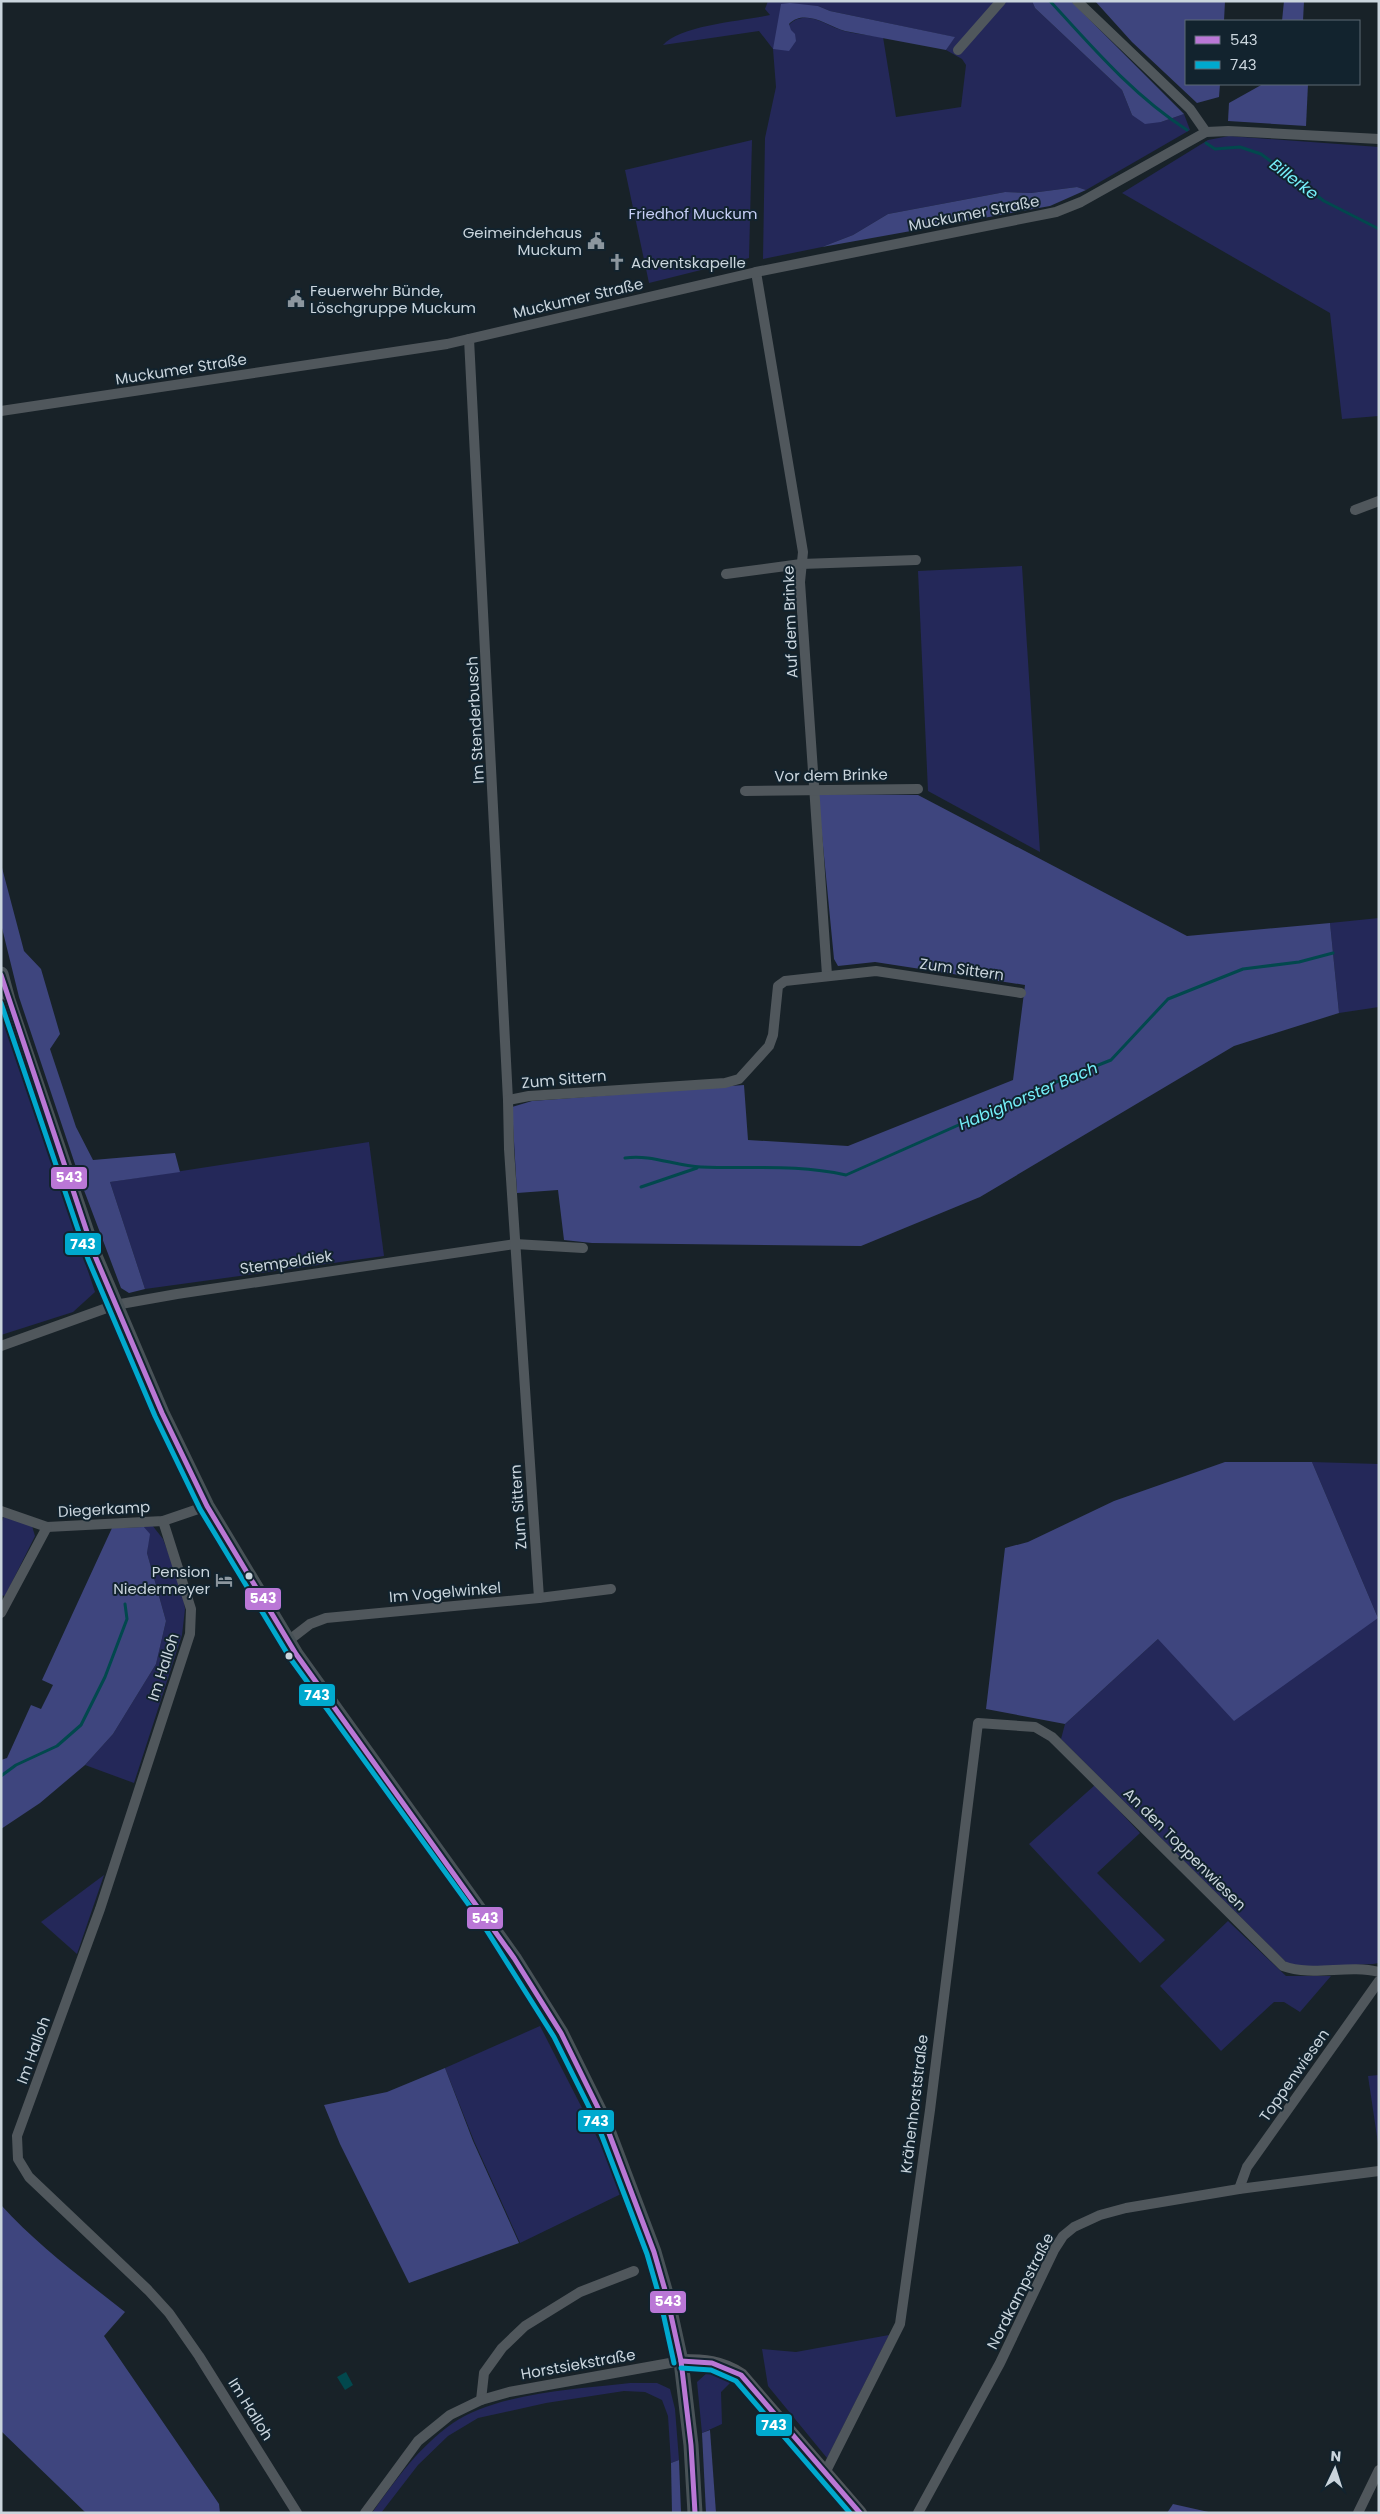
<svg xmlns="http://www.w3.org/2000/svg" width="1380" height="2514" viewBox="0 0 1380 2514" font-family="Poppins,sans-serif">
  <rect width="100%" height="100%" fill="#182228"/>
  <g fill="#242859" fill-rule="evenodd">
    <path d="M768,1H1032L1035,8L1122,90L1132,115L1161,122L1184,114L1190,130L1086,190L1077,187L1031,193L1005,192L888,214L853,235L822,247L763,259L765,138L776,87L773,49L759,31L663,45C680,25 743,21 770,15L765,9ZM781,4L818,6L830,11L954,37L946,50L962,59L966,65L961,107L896,117L883,37C870,35 856,34 844,31C826,26 806,8 789,25L791,30Z"/>
    <path d="M1229,136L1379,147V416L1342,419L1330,313L1122,193L1208,140Z"/>
    <path d="M752,140L749,258L649,283L625,170Z"/>
    <path d="M1022,566L1040,852L928,791L918,571Z"/>
    <path d="M1379,918V1007L1339,1013L1330,923Z"/>
    <path d="M1,1009L95,1292L73,1312L1,1335Z"/>
    <path d="M369,1142L384,1256L145,1289L110,1182Z"/>
    <path d="M1312,1462L1379,1464V1963L1373,1964L1303,1967L1287,1963L1061,1739L1065,1724L1158,1639L1378,1618Z"/>
    <path d="M4,1516L32,1526L35,1536L5,1596L1,1595V1524Z"/>
    <path d="M152,1525L163,1539L182,1589L185,1609L182,1635L134,1783L85,1765L113,1734L156,1664L166,1621L147,1553L149,1534L144,1527Z"/>
    <path d="M1095,1785L1140,1833L1097,1873L1165,1940L1140,1963L1029,1844Z"/>
    <path d="M104,1875L77,1954L41,1922Z"/>
    <path d="M1228,1921L1286,1976H1331L1300,2012L1284,2002H1274L1221,2051L1160,1986Z"/>
    <path d="M540,2026L601,2145L621,2194L520,2243L474,2141L445,2068Z"/>
    <path d="M1379,2075V2150L1368,2076Z"/>
    <path d="M889,2335L827,2458L768,2386L762,2349L796,2352Z"/>
    <path d="M717,2371L738,2381L730,2383L721,2392L722,2424L702,2433L697,2382L708,2372Z"/>
    <path d="M630,2383H657L670,2389L675,2409L679,2460L671,2463L668,2416L662,2400L645,2392L624,2391L546,2403L478,2418L448,2436L418,2465L381,2513H372C396,2479 419,2447 453,2423C496,2393 578,2389 630,2383Z"/>
  </g>
  <g fill="#3e457e">
    <path d="M1032,1H1071L1184,114L1161,122L1145,124L1132,115L1122,90L1035,8Z"/>
    <path d="M1095,1H1225L1224,21H1186V84H1220L1219,97L1197,103L1132,42Z"/>
    <path d="M1284,1H1304L1303,21H1282Z"/>
    <path d="M790,3L818,6L830,11L955,37L946,50L845,31C828,26 805,8 789,24L791,30L795,34L796,41L789,51L773,49L781,4Z"/>
    <path d="M1263,84H1308L1306,126L1228,121L1229,103Z"/>
    <path d="M1077,187L1086,190L1050,206L822,247L853,235L888,214L1005,192L1031,193Z"/>
    <path d="M818,794L918,795L1187,936L1330,923L1339,1013L1234,1046L980,1197L861,1246L592,1243L564,1240L558,1190L517,1193L512,1107L532,1101L744,1085L748,1140L848,1146L1013,1080L1025,985L875,962L838,966L834,959Z"/>
    <path d="M1,864L24,951L41,969L60,1034L50,1049L76,1127L93,1160L175,1153L180,1172L110,1182L145,1289L129,1293L121,1288L82,1185L19,997L1,924Z"/>
    <path d="M1225,1462H1312L1378,1618L1234,1721L1158,1639L1065,1724L986,1709L1005,1548L1028,1542L1114,1501Z"/>
    <path d="M144,1527L150,1534L147,1553L166,1621L156,1664L113,1734L85,1765L40,1803L1,1829V1760L7,1758L31,1705L41,1709L53,1685L42,1680L112,1528Z"/>
    <path d="M445,2068L473,2141L519,2243L409,2283L340,2144L324,2105L387,2092Z"/>
    <path d="M1,2205C37,2245 82,2278 125,2312L104,2336L219,2504L220,2513H86L1,2431Z"/>
    <path d="M710,2430L716,2513H706L702,2433Z"/>
    <path d="M679,2460L681,2513H672L671,2463Z"/>
    <path d="M1173,2504L1213,2513H1167Z"/>
  </g>
  <path fill="#02484d" d="M346,2372L353,2385L345,2390L337,2377Z"/>
  <g fill="none" stroke-linecap="round" stroke-linejoin="round">
    <g stroke="#02484d" stroke-width="3">
      <path d="M1050,1C1092,47 1134,96 1187,130"/>
      <path d="M1206,143L1215,149L1240,147L1261,154L1324,201L1379,229"/>
      <path d="M625,1158C651,1154 675,1166 701,1167C752,1169 795,1164 846,1175L1051,1084L1111,1060L1168,999L1243,969L1299,962L1333,953"/>
      <path d="M641,1187L697,1168"/>
      <path d="M1,1776L16,1765L57,1746L81,1725L105,1677L127,1619L125,1604"/>
    </g>
    <g stroke="#50575c" stroke-width="10">
      <path d="M1077,1L1190,109L1206,132"/>
      <path d="M958,50L1001,1"/>
      <path d="M756,272L803,552L800,582L827,975"/>
      <path d="M469,339L508,1100"/>
      <path d="M1,411L447,344L756,272L1056,212L1081,202L1206,132L1228,131L1379,139"/>
      <path d="M1355,510L1379,501"/>
      <path d="M726,574L801,564L916,560"/>
      <path d="M745,791L918,789"/>
      <path d="M1,1346L115,1305L177,1294L515,1244L583,1248"/>
      <path d="M1,1511L47,1527L163,1521L207,1506"/>
      <path d="M163,1521L191,1609L190,1634L100,1909L17,2136L18,2159L29,2177L148,2290L169,2313L199,2356L297,2513"/>
      <path d="M539,1598L509,1149L508,1100L529,1096L725,1083L739,1079L769,1046L773,1035L778,986L785,981L876,971L1021,993"/>
      <path d="M1,1613L47,1527"/>
      <path d="M288,1641L310,1624L326,1618L539,1598L611,1589"/>
      <path d="M1239,2189L1247,2167L1379,1981"/>
      <path d="M481,2400L484,2373L502,2348L525,2326L580,2292L634,2271"/>
      <path d="M825,2473L900,2324L930,2110L978,1723L1035,1727L1052,1737L1283,1966C1313,1977 1347,1964 1379,1972"/>
      <path d="M365,2513L418,2441L450,2415L481,2400L509,2392L681,2361"/>
      <path d="M918,2513L1000,2363L1054,2250L1063,2236L1074,2227L1100,2215L1126,2208L1239,2189L1379,2171"/>
      <path d="M1358,2513L1379,2470"/>
    </g>
    <path stroke="#50575c" stroke-width="14" d="M681,2361C704,2361 721,2362 741,2375L860,2513"/>
    <path stroke="#485257" stroke-width="15" d="M1,974L8,1000L95,1256L162,1413L207,1506L296,1654L514,1958L561,2033L604,2120L654,2252L667,2297L681,2361L691,2445L695,2513"/>
    <g stroke="#12232e" stroke-width="9">
      <g id="bus-1">
        <path d="M1,975L95,1256L162,1413L207,1506L296,1654L514,1958L561,2033L604,2120L654,2252L667,2297L681,2361L691,2445L695,2513"/>
        <path d="M681,2361L712,2363L741,2375L860,2513"/>
      </g>
    </g>
    <g stroke="#12232e" stroke-width="9">
      <g id="bus-2">
        <path d="M1,1003L88,1259L155,1416L200,1509L290,1658L482,1923L554,2037L597,2123L647,2254L660,2299L674,2363"/>
        <path d="M681,2368L711,2370L736,2381L850,2513"/>
      </g>
    </g>
    <use href="#bus-1" stroke="#ba77d6" stroke-width="5"/>
    <use href="#bus-2" stroke="#00a9ce" stroke-width="5"/>
  </g>
  <defs>
    <g id="civic-bare" transform="scale(1.35)"><path d="M-.6-6.5H3V-4.5H.6V-3L4-1V1h2V6H-6V1h2V-1L-.6-3ZM-1.2 2.5V6h2.4V2.5Z" fill="#8c969e" stroke="#12232e" stroke-width="2.5" paint-order="stroke"/></g>
    <g id="church-bare" transform="scale(1.35)"><path d="M-1.2-6h2.4v3.5h3.3v2.4h-3.3V6h-2.4V-.1h-3.3v-2.4h3.3Z" fill="#8c969e" stroke="#12232e" stroke-width="2.5" paint-order="stroke"/></g>
    <g id="hotel-bare" transform="scale(1.35)"><path d="M-6-4.5h1.5V1H6V5H4.5V3h-9V5H-6ZM-4 0a1.8 1.8 0 1 1 3.6 0ZM.5 0V-2.5h3Q6-2.5 6 0Z" fill="#8c969e" stroke="#12232e" stroke-width="2.5" paint-order="stroke"/></g>
  </defs>
  <g fill-rule="evenodd">
    <use href="#civic-bare" x="596" y="241"/>
    <use href="#church-bare" x="617" y="262"/>
    <use href="#civic-bare" x="296" y="299"/>
    <use href="#hotel-bare" x="224" y="1580"/>
  </g>
  <g fill="#cad5dd" stroke="#12232e" stroke-width="2">
    <circle cx="249" cy="1576" r="4.5"/>
    <circle cx="289" cy="1656" r="4.5"/>
  </g>
  <g text-anchor="middle" dominant-baseline="central" stroke-width="4" stroke-linejoin="round" paint-order="stroke">
    <g font-size="15" fill="#c7cff6" stroke="#12232e">
      <text x="693" y="213">Friedhof Muckum</text>
    </g>
    <g font-size="15" fill="#cad5dd" stroke="#12232e">
      <text transform="translate(974 213) rotate(-11)">Muckumer Straße</text>
      <text transform="translate(578 298) rotate(-13)">Muckumer Straße</text>
      <text transform="translate(181 369) rotate(-9)">Muckumer Straße</text>
      <text transform="translate(790 622) rotate(-92)">Auf dem Brinke</text>
      <text transform="translate(475 720) rotate(-93)">Im Stenderbusch</text>
      <text transform="translate(831 775) rotate(-1)">Vor dem Brinke</text>
      <text transform="translate(962 969) rotate(8)">Zum Sittern</text>
      <text transform="translate(564 1079) rotate(-5)">Zum Sittern</text>
      <text transform="translate(286 1262) rotate(-8)">Stempeldiek</text>
      <text transform="translate(518 1507) rotate(-94)">Zum Sittern</text>
      <text transform="translate(104 1509) rotate(-3)">Diegerkamp</text>
      <text transform="translate(445 1592) rotate(-5)">Im Vogelwinkel</text>
      <text transform="translate(163 1667) rotate(-72)">Im Halloh</text>
      <text transform="translate(1185 1849) rotate(45)">An den Toppenwiesen</text>
      <text transform="translate(33 2050) rotate(-70)">Im Halloh</text>
      <text transform="translate(1294 2075) rotate(-55)">Toppenwiesen</text>
      <text transform="translate(914 2104) rotate(-83)">Krähenhorststraße</text>
      <text transform="translate(1020 2291) rotate(-63)">Nordkampstraße</text>
      <text transform="translate(578 2364) rotate(-10)">Horstsiekstraße</text>
      <text transform="translate(251 2409) rotate(58)">Im Halloh</text>
    </g>
    <g font-size="15" fill="#cad5dd" stroke="#12232e" text-anchor="end">
      <text x="582" y="232">Geimeindehaus<tspan x="582" dy="17">Muckum</tspan></text>
      <text x="631" y="262" text-anchor="start">Adventskapelle</text>
      <text x="310" y="290" text-anchor="start">Feuerwehr Bünde,<tspan x="310" dy="17">Löschgruppe Muckum</tspan></text>
      <text x="210" y="1571">Pension<tspan x="210" dy="17">Niedermeyer</tspan></text>
    </g>
    <g font-size="16" font-style="italic" fill="#75f0fa" stroke="#12232e">
      <text transform="translate(1294 179) rotate(37)">Billerke</text>
      <text transform="translate(1028 1096) rotate(-23)">Habighorster Bach</text>
    </g>
  </g>
  <g stroke="#12232e" stroke-width="2">
    <rect x="50" y="1166" width="38" height="24" rx="5" fill="#ba77d6"/>
    <rect x="64" y="1232" width="38" height="24" rx="5" fill="#00a9ce"/>
    <rect x="244" y="1587" width="38" height="24" rx="5" fill="#ba77d6"/>
    <rect x="298" y="1683" width="38" height="24" rx="5" fill="#00a9ce"/>
    <rect x="466" y="1906" width="38" height="24" rx="5" fill="#ba77d6"/>
    <rect x="577" y="2109" width="38" height="24" rx="5" fill="#00a9ce"/>
    <rect x="649" y="2290" width="38" height="24" rx="5" fill="#ba77d6"/>
    <rect x="755" y="2413" width="38" height="24" rx="5" fill="#00a9ce"/>
  </g>
  <g font-size="14" text-anchor="middle" font-weight="bold" fill="#fff">
    <text x="69" y="1182">543</text>
    <text x="83" y="1249">743</text>
    <text x="263" y="1603">543</text>
    <text x="317" y="1700">743</text>
    <text x="485" y="1923">543</text>
    <text x="596" y="2126">743</text>
    <text x="668" y="2306">543</text>
    <text x="774" y="2430">743</text>
  </g>
  <rect width="1380" height="2514" fill="none" stroke="#cad5dd" stroke-width="5"/>
  <rect x="1185" y="20" width="175" height="65" fill="#12232e" stroke="#5c6a74"/>
  <rect x="1195" y="36" width="25" height="8" fill="#ba77d6" stroke="#5c6a74"/>
  <text x="1230" y="45" font-size="15" fill="#cad5dd">543</text>
  <rect x="1195" y="61" width="25" height="8" fill="#00a9ce" stroke="#5c6a74"/>
  <text x="1230" y="70" font-size="15" fill="#cad5dd">743</text>
  <g transform="translate(1335 2469) rotate(4)" stroke="#12232e" stroke-width="4" paint-order="stroke">
  <path d="M0-4L9 19L0 12L-9 19Z" fill="#cad5dd"/>
  <text y="-8" font-size="14" font-weight="bold" text-anchor="middle" fill="#cad5dd">N</text>
  </g>
</svg>
